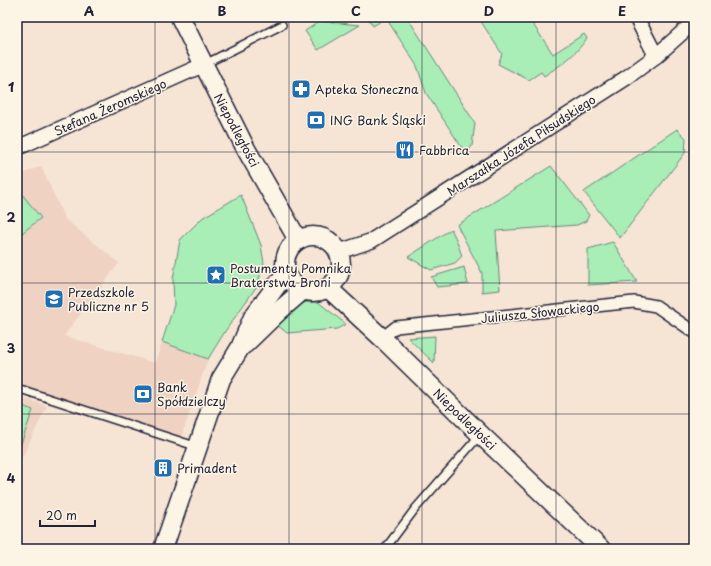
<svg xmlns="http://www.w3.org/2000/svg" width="711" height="566" viewBox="0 0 711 566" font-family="'Playpen Sans',sans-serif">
  <rect width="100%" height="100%" fill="#f6e5d5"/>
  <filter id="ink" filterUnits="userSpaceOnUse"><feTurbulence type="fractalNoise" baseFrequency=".025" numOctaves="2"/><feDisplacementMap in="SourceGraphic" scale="8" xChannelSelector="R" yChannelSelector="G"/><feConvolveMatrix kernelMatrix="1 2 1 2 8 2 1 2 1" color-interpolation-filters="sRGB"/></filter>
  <g filter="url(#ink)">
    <g fill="#efd2c2">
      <path d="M41,166L65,219L119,263L64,336L155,363L162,342L208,359L181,438L17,384V176Z"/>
      <path d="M17,396L47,406L17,468Z"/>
    </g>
    <g fill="#a9edb7" stroke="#668879">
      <path d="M356,17H407L475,123L472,146L466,154L426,93L417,66L386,18L373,26L368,18Z"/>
      <path d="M478,17H528L553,54L584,34L587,38C575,56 561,65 544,76L541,72L529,80L498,64L502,54Z"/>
      <path d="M320,21L360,25L318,50L305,31Z"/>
      <path d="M677,129L686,138L685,153L620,238L584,192Z"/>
      <path d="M551,166L589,215L586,221L577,225L496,231L500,290L482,292V273L457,225Z"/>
      <path d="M17,188L41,218L17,237Z"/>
      <path d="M241,195L261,245L264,263L257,286L226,330L208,359L162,342L174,305L173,279L180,240L202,218Z"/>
      <path d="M451,229L456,239L462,256L455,263L431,270L408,257Z"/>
      <path d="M613,242L637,282L588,285V249Z"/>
      <path d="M464,267L468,284L437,287L431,277Z"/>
      <path d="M307,302H318L346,324L337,329L287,333L276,324L297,305Z"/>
      <path d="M435,336L434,363L408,338Z"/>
      <path d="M17,404L33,410L17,455Z"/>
    </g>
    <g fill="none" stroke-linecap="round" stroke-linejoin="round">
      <g stroke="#22223b" stroke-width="10">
        <g id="service">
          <path d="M203,65L282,25"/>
          <path d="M17,388L198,447"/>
          <path d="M385,549L415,509L480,435"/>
        </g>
      </g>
      <g stroke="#22223b" stroke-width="14">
        <path id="pedestrian" d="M382,338L396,327L634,302L656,306L694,332"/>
      </g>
      <g stroke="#22223b" stroke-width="17">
        <g id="minor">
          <path d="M636,17L656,56"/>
          <path d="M17,148L203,65"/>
          <path d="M338,252L371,241L626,78L656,56L694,22"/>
        </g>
      </g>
      <g stroke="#22223b" stroke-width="21">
        <g id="tertiary">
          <path d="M180,17L246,149L298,240"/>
          <circle cx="313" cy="264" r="28"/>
          <path d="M328,288L382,338L480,434L601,549"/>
          <path d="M245,344L279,311L302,291"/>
          <path d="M163,549L221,379L240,348L253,317L286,273"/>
        </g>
      </g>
      <use href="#service" stroke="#fcf5e5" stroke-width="7"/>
      <use href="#pedestrian" stroke="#fcf5e5" stroke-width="11"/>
      <use href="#minor" stroke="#fcf5e5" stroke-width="14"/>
      <use href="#tertiary" stroke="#fcf5e5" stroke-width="18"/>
    </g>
  </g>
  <path fill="none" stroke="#22223b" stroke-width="1" stroke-opacity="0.55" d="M155,17V549M289,17V549M422,17V549M556,17V549M17,152H694M17,283H694M17,414H694"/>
  <defs>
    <g id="pharmacy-square" transform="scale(1)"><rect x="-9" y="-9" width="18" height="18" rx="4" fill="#1f6fb2" stroke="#fcf5e5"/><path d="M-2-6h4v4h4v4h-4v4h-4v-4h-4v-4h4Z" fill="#fff"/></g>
    <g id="bank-square" transform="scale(1)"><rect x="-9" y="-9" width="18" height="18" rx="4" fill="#1f6fb2" stroke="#fcf5e5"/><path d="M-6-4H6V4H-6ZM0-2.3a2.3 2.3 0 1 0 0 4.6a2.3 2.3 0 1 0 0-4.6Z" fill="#fff"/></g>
    <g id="restaurant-square" transform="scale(1)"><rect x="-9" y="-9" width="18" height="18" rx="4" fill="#1f6fb2" stroke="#fcf5e5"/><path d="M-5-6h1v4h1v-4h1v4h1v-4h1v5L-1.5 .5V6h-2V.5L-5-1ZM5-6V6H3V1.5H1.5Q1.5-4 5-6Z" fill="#fff"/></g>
    <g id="sight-square" transform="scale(1)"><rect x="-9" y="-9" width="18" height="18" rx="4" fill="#1f6fb2" stroke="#fcf5e5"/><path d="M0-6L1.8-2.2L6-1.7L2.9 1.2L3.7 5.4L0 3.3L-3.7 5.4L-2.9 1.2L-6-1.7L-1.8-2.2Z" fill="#fff"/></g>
    <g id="school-square" transform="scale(1)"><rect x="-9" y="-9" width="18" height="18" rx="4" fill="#1f6fb2" stroke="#fcf5e5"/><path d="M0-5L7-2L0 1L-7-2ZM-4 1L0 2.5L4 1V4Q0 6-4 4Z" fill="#fff"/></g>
    <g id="building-square" transform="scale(1)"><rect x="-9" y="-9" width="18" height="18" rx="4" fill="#1f6fb2" stroke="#fcf5e5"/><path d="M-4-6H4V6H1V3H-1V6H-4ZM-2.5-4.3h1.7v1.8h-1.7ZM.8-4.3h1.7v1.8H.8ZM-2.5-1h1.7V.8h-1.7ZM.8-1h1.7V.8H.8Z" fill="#fff"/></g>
  </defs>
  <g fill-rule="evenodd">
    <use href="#pharmacy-square" x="301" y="89"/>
    <use href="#bank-square" x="316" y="120"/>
    <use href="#restaurant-square" x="405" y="150"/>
    <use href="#sight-square" x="216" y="275"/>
    <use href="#school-square" x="54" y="299"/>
    <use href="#bank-square" x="143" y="394"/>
    <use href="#building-square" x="163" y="468"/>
  </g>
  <g text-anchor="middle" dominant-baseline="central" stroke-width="3" stroke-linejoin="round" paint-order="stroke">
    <g font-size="12" fill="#22223b" stroke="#fcf5e5" text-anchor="start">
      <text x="315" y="89">Apteka Słoneczna</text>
      <text x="330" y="120">ING Bank Śląski</text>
      <text x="419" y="150">Fabbrica</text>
      <text x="230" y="268">Postumenty Pomnika<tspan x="230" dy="14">Braterstwa Broni</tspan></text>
      <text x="68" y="292">Przedszkole<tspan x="68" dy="14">Publiczne nr 5</tspan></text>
      <text x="157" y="387">Bank<tspan x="157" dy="14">Spółdzielczy</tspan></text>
      <text x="177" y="468">Primadent</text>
    </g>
    <g font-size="12" fill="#22223b" stroke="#fcf5e5">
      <text transform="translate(110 107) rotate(-24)">Stefana Żeromskiego</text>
      <text transform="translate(237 130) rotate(62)">Niepodległości</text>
      <text transform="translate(521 145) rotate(-33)">Marszałka Józefa Piłsudskiego</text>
      <text transform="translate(540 312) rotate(-6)">Juliusza Słowackiego</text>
      <text transform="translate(465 419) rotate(44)">Niepodległości</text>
    </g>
  </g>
  <rect width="711" height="566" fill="none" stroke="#fcf5e5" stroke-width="44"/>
  <path d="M40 520v6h55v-6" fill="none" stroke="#22223b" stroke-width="2"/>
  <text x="46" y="520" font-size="12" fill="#22223b" stroke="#fcf5e5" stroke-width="3" paint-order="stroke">20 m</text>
  <rect x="22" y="22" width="667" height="522" fill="none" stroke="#22223b" stroke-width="1.5"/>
  <g font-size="13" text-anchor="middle" font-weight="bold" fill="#22223b">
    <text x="89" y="16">A</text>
    <text x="222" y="16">B</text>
    <text x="356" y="16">C</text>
    <text x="489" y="16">D</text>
    <text x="622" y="16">E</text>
    <text x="11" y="92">1</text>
    <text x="11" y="222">2</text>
    <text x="11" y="353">3</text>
    <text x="11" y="483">4</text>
  </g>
</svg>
